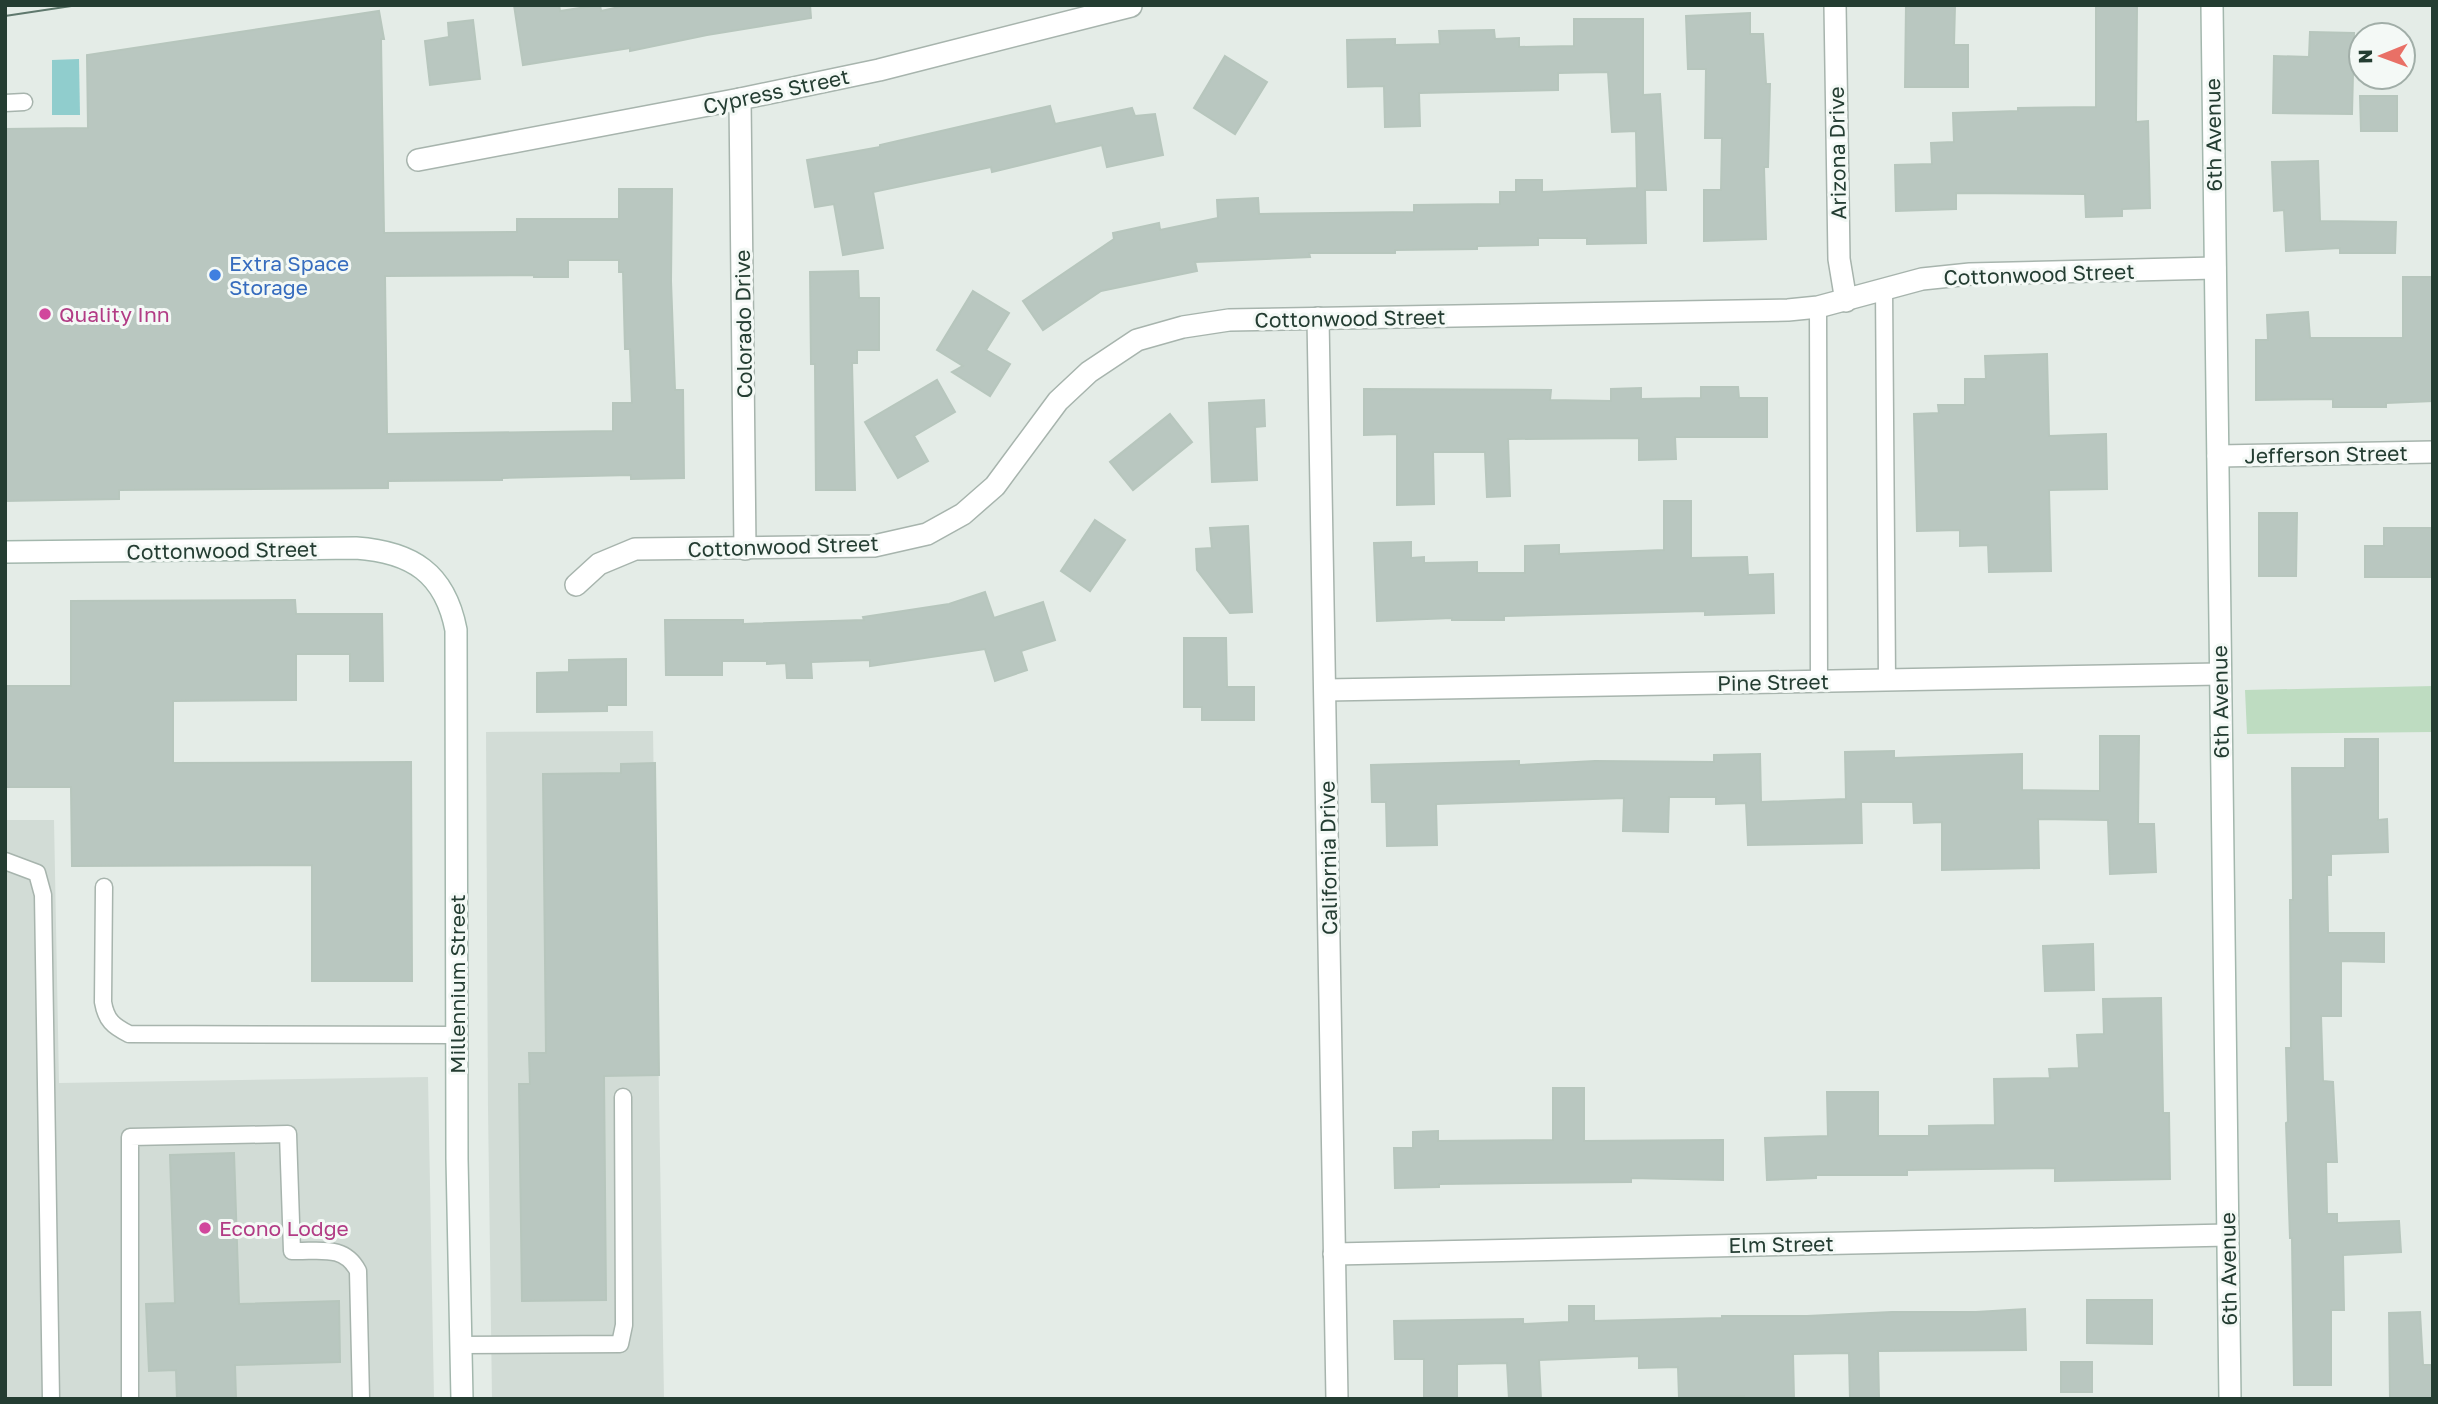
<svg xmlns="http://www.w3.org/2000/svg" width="2438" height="1404" viewBox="0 0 2438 1404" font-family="'Golos Text',sans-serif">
  <rect width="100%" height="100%" fill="#e4ece7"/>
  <g fill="#d2dcd6">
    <path d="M653,731L664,1398L492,1399L488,1109L486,732Z"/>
    <path d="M5,820H54L59,1083L428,1077L434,1399H5Z"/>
  </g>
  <path fill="#bedcc1" d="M2433,686V732L2247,734L2245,690Z"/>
  <path fill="#90cdcd" d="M79,59L80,115H52V60Z"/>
  <g fill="#b9c7c0" stroke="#b7c6bd" stroke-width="2" fill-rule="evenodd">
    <path d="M514,5H559L560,11L600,5L601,11L628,5H810L811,18L707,35L630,51V48L523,65Z"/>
    <path d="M1906,5H1955L1954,45H1968V87H1905Z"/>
    <path d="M2096,5H2137L2136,122L2148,121L2150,208L2122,209V216L2086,217L2085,194L1956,193V209L1896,211L1895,165L1932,164L1931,143L1954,142L1953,113L2018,111V108L2096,107Z"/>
    <path d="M379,11L384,39H381L384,233L517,232V219H619V189H672L671,281L675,390H683L684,478L631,479V475L502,478V480L388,481V488L119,490V499L5,501V129L88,128L87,55ZM568,260H619V272H623L625,349H630L632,403H613V431L387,434L385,276L534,275V277H568Z"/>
    <path d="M1750,13V34H1763L1766,84H1770L1768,167H1764L1766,239L1704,241V190H1721L1722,138H1705L1706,69H1688L1686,16Z"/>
    <path d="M1574,19H1643V95L1660,94L1666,190H1645L1646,243L1587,244V238H1538V245L1477,246V249L1395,250V253H1309L1310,257L1195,262L1197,271L1101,291L1043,330L1023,301L1114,239L1113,233L1159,223L1160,230L1218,218L1217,200L1258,198L1259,214L1414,212V205L1500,204V192H1516V180H1542V192L1637,188L1636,131L1612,132L1608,72L1558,73V90L1419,93L1420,126L1385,127L1384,86L1348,87L1347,40L1395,39V45L1440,44L1439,31L1494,30L1495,39L1519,38V47L1574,46Z"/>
    <path d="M473,20L480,79L430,85L425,41L449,37L448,23Z"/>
    <path d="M2310,32L2354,33L2352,114L2273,113L2274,56L2309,57Z"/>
    <path d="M1225,56L1267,82L1235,134L1194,108Z"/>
    <path d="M2360,96H2397V131H2361Z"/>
    <path d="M1050,106L1055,124L1132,108L1135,116L1155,114L1163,155L1107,167L1102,145L992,172L991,167L873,192L883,248L843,255L834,204L815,207L807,160L880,147V145Z"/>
    <path d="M2318,161L2320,221L2396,222L2395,253H2340V248L2286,251L2284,210L2274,211L2272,162Z"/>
    <path d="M858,271L859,298H879V350H857V363H852L855,490H816L815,364H811L810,272Z"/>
    <path d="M2403,277H2433V401L2386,403V407H2333V399L2256,400V340H2268L2267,315L2308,312L2310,338H2403Z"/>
    <path d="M973,291L1009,313L986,350L1010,364L990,396L952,372L963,366L937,350Z"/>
    <path d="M2047,354L2049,436L2106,434L2107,489L2049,490L2051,571L1989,572L1988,545L1960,546V530L1917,531L1914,414L1939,413L1938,405H1965V379H1986L1985,356Z"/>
    <path d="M937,380L955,412L914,436L928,461L898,478L865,422Z"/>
    <path d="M1701,387H1738L1739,398H1767V437H1675L1676,459L1639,460V438L1508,439L1510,496L1487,497L1485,452H1433L1434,504L1397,505V434L1364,435V389L1551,390L1550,400L1611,401V389L1641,388V399L1701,398Z"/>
    <path d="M1264,400L1265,426L1255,427L1257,480L1212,482L1209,403Z"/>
    <path d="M1170,414L1192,442L1133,490L1110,462Z"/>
    <path d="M1664,501H1691V558L1747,557L1748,575L1773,574L1774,613L1705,615V611L1504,616V620H1452V618L1377,621L1374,543L1411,542V558L1424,557V563L1477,562V573H1525V546L1559,545V554L1664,550Z"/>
    <path d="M2259,513H2297L2296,576H2259Z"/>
    <path d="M1095,520L1125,540L1090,591L1061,571Z"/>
    <path d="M1248,526L1252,612L1230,613L1197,570L1196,549L1212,548L1210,528Z"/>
    <path d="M2384,528H2431V577H2365V546H2384Z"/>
    <path d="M985,592L994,618L1043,602L1055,640L1021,651L1027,670L995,681L985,649L870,666V660L811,662L812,678H787L786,663L767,664V661H722V675H666L665,620H743V624L864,620L863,617L949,604Z"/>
    <path d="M295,600L296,614H382L383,681H350V654H296V700L173,701V763L411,762L412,981H312V865L72,866L71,787H5V686H71V601Z"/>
    <path d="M1184,638H1226L1227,687H1254V720H1202V707H1184Z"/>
    <path d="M626,659V705H607V711L537,712V673L569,672V660Z"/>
    <path d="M2100,736H2139L2138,824H2154L2156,872L2110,874L2108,820L2038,819L2039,868L1942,870V822L1914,823L1913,802H1861L1862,843L1748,845L1746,803L1716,804V797H1669L1668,832L1623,831L1624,798L1436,804L1437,845L1387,846L1386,802H1372L1371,765L1519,761V765L1595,761L1714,762V755L1760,754L1761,802L1846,799L1845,752L1894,751V758L2022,754V790L2100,791Z"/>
    <path d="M2345,739H2378V820L2387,819L2388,852L2331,854V875H2327L2328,933H2384V962L2341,961V1016H2321L2323,1081L2333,1082L2337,1162H2326L2327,1214H2337V1223L2399,1221L2401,1252L2343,1255L2344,1310H2331V1385H2294L2292,1238H2290L2286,1123L2288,1122L2286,1048H2291L2290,900H2293L2292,768H2345Z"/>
    <path d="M655,763L659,1075L604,1076L606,1300L522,1301L519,1084H530L529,1053H546L543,774L621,773V764Z"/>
    <path d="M2093,944L2094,990L2045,991L2043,946Z"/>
    <path d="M2161,998L2163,1113H2169L2170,1179L2055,1181V1168L1907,1170V1175H1816V1178L1767,1180L1765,1138L1828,1136L1827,1092H1878V1136H1929V1126L1995,1125L1994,1079L2050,1078L2049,1069L2079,1068L2077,1035L2104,1034L2103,999Z"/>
    <path d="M1553,1088H1584V1141L1723,1140V1180L1631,1178V1182L1439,1184V1187L1395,1188L1394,1148H1413V1132L1438,1131V1141L1553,1140Z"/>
    <path d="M234,1153L239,1304L339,1301L340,1362L235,1365L236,1399H177L176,1370L149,1371L146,1304L175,1303L170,1155Z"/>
    <path d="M2087,1300H2152V1344L2087,1343Z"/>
    <path d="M1569,1306H1594V1321L1722,1318V1316H1807L1892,1312H1976L2025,1309L2026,1350L1878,1351L1879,1399H1850L1849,1353L1793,1354L1794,1399H1744V1396L1679,1398L1678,1367L1639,1368V1356L1539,1360L1541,1399H1509L1507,1363L1457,1364V1399H1424V1359H1395L1394,1321L1523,1319V1324L1569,1322Z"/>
    <path d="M2420,1312L2423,1365H2433V1399H2390L2389,1313Z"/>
    <rect x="2061" y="1362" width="31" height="30"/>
  </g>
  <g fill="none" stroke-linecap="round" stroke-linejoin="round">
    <g stroke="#a7b4ad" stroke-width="19">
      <g id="lane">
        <path d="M5,103L24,102"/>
        <path d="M1884,288L1887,680"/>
        <path d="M1818,307L1819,681"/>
        <path d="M5,861L37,873L43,895L51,1399"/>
        <path d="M104,887L103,1002C106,1020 113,1026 129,1034L457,1035"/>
        <path d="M461,1345L620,1344L624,1325L623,1097"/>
        <path d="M130,1399V1137L288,1134L292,1251C319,1252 344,1244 358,1271L361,1399"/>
      </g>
    </g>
    <g stroke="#a7b4ad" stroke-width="24">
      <g id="street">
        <path d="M1835,5L1839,259L1846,301"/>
        <path d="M740,99L745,549"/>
        <path d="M418,160L740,99L879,70L1131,6"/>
        <path d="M1318,318L1337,1399"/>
        <path d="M2218,456L2433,452"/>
        <path d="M576,585L599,564L635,549L874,546L927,534L963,514L995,486L1058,401L1089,372L1137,340L1183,327L1229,320L1788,310L1818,307L1922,279L1970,274L2215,268"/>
        <path d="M1326,690L2220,674"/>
        <path d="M1334,1254L2228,1235"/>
      </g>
    </g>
    <g stroke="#a3b7ad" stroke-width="24">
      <g id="secondary">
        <path d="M2212,5L2230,1399"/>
        <path d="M5,552L356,548C412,552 445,573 456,630L457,1159L462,1399"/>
      </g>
    </g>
    <use href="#lane" stroke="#fff" stroke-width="16"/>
    <use href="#street" stroke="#fff" stroke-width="21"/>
    <use href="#secondary" stroke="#fff" stroke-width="21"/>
    <path stroke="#5f786d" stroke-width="2" d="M5,16L78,5"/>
  </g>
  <circle fill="#3f7fe0" stroke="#f4f9f6" stroke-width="2.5" cx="215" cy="275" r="7"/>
  <g fill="#d1479c" stroke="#f4f9f6" stroke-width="2.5">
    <circle cx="45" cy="314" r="7"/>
    <circle cx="205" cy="1228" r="7"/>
  </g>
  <g text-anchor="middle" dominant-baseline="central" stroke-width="6" stroke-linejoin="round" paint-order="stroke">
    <g font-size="21" fill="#243d32" stroke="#f4f9f6">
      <text transform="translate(776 91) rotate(-12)">Cypress Street</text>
      <text transform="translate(2213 135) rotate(-91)">6th Avenue</text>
      <text transform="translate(1837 153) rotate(-91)">Arizona Drive</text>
      <text transform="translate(2039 274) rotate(-2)">Cottonwood Street</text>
      <text transform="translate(1350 318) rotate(-1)">Cottonwood Street</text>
      <text transform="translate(743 324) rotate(-91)">Colorado Drive</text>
      <text transform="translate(2326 454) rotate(-1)">Jefferson Street</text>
      <text transform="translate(783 546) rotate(-2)">Cottonwood Street</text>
      <text transform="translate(222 550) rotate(-1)">Cottonwood Street</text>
      <text transform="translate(1773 682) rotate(-1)">Pine Street</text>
      <text transform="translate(2220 702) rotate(-91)">6th Avenue</text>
      <text transform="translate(1328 858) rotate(-91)">California Drive</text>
      <text transform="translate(457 984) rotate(-90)">Millennium Street</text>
      <text transform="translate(1781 1244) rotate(-1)">Elm Street</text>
      <text transform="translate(2228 1269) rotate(-91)">6th Avenue</text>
    </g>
    <g font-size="21" fill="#366cbe" stroke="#f4f9f6" text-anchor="start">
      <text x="229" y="263">Extra Space<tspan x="229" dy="24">Storage</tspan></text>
    </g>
    <g font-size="21" fill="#b23c85" stroke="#f4f9f6" text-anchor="start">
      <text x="59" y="314">Quality Inn</text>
      <text x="219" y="1228">Econo Lodge</text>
    </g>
  </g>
  <rect width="2438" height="1404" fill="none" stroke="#243d32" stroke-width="14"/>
  <g transform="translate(2382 56) rotate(269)"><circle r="33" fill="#f4f9f6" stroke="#a1aea8" stroke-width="2"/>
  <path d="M0-5L12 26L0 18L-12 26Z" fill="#e97066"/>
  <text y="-10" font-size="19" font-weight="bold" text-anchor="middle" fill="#243d32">N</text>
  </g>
</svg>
